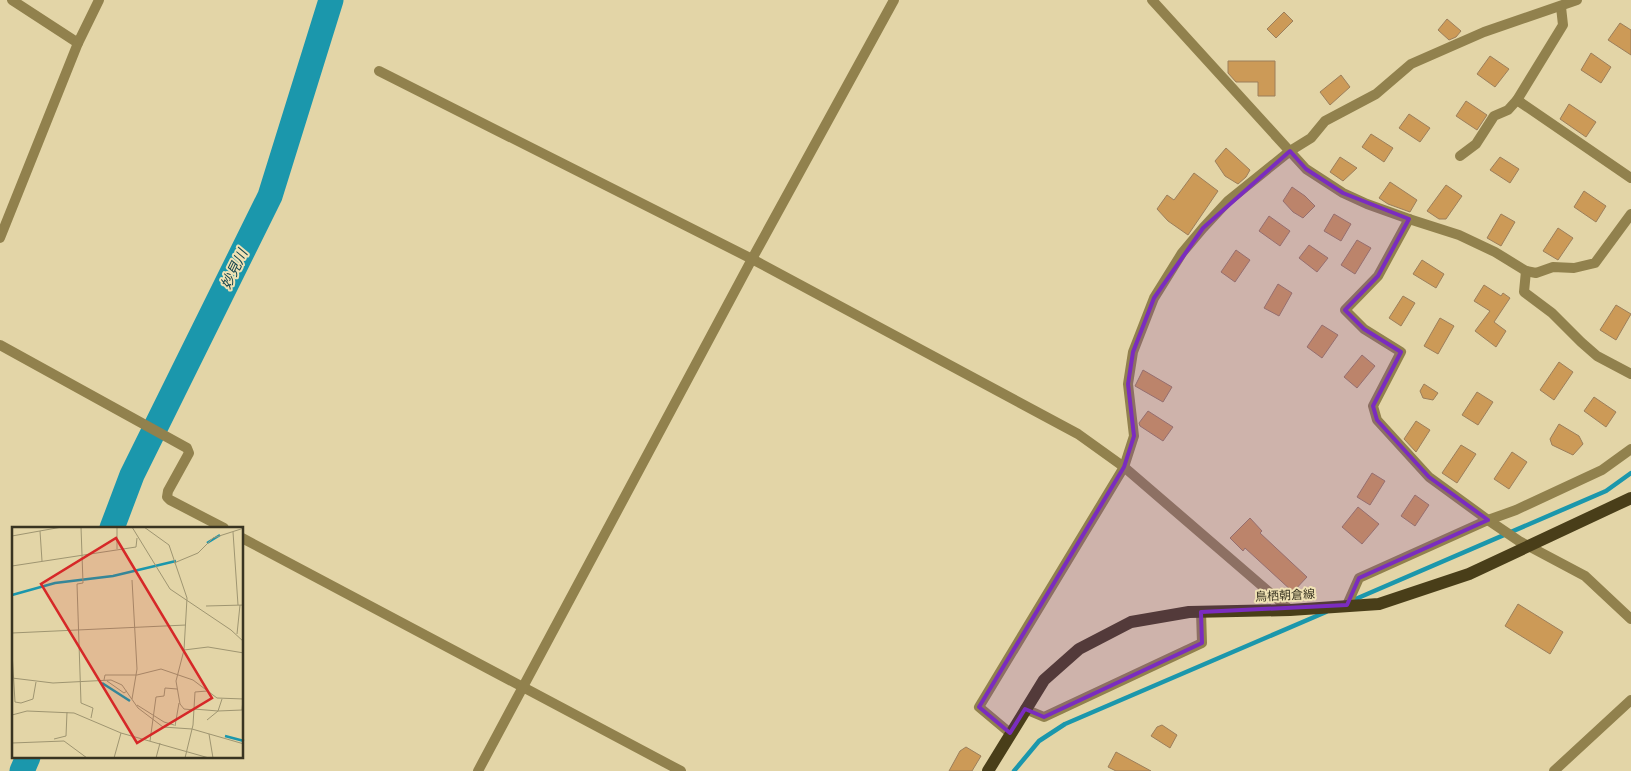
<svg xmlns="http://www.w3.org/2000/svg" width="1631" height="771" viewBox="0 0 1631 771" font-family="Montserrat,'Noto Sans JP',sans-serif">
  <rect width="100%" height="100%" fill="#e3d5a7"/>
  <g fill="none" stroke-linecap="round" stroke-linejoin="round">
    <g stroke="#1b97ac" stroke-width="4.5">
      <path d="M1351,601L1606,491L1631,473"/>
      <path d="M1014,771L1039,741L1065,724L1326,612"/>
    </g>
    <g stroke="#1b97ac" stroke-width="25">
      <path d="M112,528L132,475L270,196L331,0"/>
      <path d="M22,771L28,757"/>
    </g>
  </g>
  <g fill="#cc9a57" stroke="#9c7f5b">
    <path d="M1284,12L1293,21L1276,38L1267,29Z"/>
    <path d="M1447,19L1461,31L1456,37L1449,40L1438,30Z"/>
    <path d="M1620,23L1631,30V55L1608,40Z"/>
    <path d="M1591,53L1611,67L1601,83L1581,70Z"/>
    <path d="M1490,56L1509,69L1495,87L1477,74Z"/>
    <path d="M1228,61H1275V96H1258V82H1236L1228,73Z"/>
    <path d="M1341,75L1350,87L1330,105L1320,92Z"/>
    <path d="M1466,101L1487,115L1477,130L1456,116Z"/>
    <path d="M1569,104L1596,122L1586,137L1560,119Z"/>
    <path d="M1409,114L1430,128L1420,142L1399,128Z"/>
    <path d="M1371,134L1393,148L1384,162L1362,147Z"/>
    <path d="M1226,148L1250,170L1246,177L1238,184L1225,176L1215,161Z"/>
    <path d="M1340,157L1357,168L1343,181L1330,172Z"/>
    <path d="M1500,157L1519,169L1510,183L1490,170Z"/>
    <path d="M1194,173L1218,191L1188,235L1168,221L1157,209L1167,195L1174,200Z"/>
    <path d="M1390,182L1417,200L1410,212L1388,204L1379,198Z"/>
    <path d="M1446,185L1462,196L1446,219H1439L1427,211Z"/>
    <path d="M1292,187L1305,196L1315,206L1303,218L1293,212L1283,201Z"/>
    <path d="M1584,191L1606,206L1596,222L1574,207Z"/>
    <path d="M1334,214L1351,224L1341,241L1324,231Z"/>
    <path d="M1501,214L1515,222L1501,246L1487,238Z"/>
    <path d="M1269,216L1290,231L1280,246L1259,231Z"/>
    <path d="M1558,228L1573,238L1558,260L1543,251Z"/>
    <path d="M1357,240L1371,248L1355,274L1341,265Z"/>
    <path d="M1309,245L1328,258L1317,272L1299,258Z"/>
    <path d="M1236,250L1250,260L1235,282L1221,272Z"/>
    <path d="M1422,260L1444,274L1436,288L1413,274Z"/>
    <path d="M1278,284L1292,293L1279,316L1264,308Z"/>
    <path d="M1484,285L1501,296L1503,293L1510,298L1494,322L1506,331L1496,347L1475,331L1490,311L1474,301Z"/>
    <path d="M1403,296L1415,303L1401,326L1389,318Z"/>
    <path d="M1616,305L1631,314L1616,340L1600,330Z"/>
    <path d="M1440,318L1454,326L1438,354L1424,346Z"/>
    <path d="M1322,325L1338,335L1322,358L1307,347Z"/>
    <path d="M1362,355L1375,366L1357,388L1344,377Z"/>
    <path d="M1559,362L1573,372L1554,400L1540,390Z"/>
    <path d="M1143,370L1172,387L1163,402L1135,386Z"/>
    <path d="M1424,384L1438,393L1433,400L1423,398L1420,391Z"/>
    <path d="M1477,392L1493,402L1478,425L1462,415Z"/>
    <path d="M1594,397L1616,412L1606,427L1584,411Z"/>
    <path d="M1148,411L1173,427L1163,441L1140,426L1139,423Z"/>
    <path d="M1416,421L1430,430L1416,452L1404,439Z"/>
    <path d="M1559,424L1579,436L1583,444L1573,455L1552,445L1550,439Z"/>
    <path d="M1461,445L1476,454L1457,483L1442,473Z"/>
    <path d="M1512,452L1527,462L1509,489L1494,479Z"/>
    <path d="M1372,473L1385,481L1370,505L1357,497Z"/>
    <path d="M1415,495L1429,505L1415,526L1401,516Z"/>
    <path d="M1358,507L1379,524L1362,544L1342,527Z"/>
    <path d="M1250,518L1262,531L1260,533L1307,577L1293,592L1245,548L1243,551L1230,538Z"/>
    <path d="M1518,604L1563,632L1550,654L1505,626Z"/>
    <path d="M1162,725L1177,735L1170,748L1151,736L1157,727Z"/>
    <path d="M966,747L981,756L972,771H949L960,751Z"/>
    <path d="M1116,752L1151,771H1116L1108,767Z"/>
  </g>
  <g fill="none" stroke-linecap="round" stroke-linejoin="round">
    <g stroke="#91814d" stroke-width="10">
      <path d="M12,0L78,43"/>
      <path d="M1152,0L1306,169L1343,193L1367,204L1409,219L1459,235L1495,252L1526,271L1536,273L1553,267L1574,268L1595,263L1631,214"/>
      <path d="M1561,7L1563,25L1517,100L1631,178"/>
      <path d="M379,71L752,259L1078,434L1124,467L1290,610"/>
      <path d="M1460,156L1476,144L1494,116L1508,110L1517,100"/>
      <path d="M1409,219L1378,276L1345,310L1364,329L1401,352L1373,406L1377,420L1429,477L1488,520L1519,541L1585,576L1631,619"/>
      <path d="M0,238L78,43L99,0"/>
      <path d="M1526,271L1524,292L1552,313L1581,342L1597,356L1631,374"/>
      <path d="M0,345L187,448L189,453L168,491L167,497L170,500L224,528"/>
      <path d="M242,538L681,771"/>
      <path d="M1347,605L1359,578L1488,520L1516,510L1602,470L1631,449"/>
      <path d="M1025,709L1044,717L1202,643L1201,612"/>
      <path d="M1010,733L979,707L1124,467L1134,436L1128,384L1133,352L1154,298L1182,253L1203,228L1228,201L1290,151L1311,138L1325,121L1376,94L1411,64L1484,32L1577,0"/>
      <path d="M478,771L752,259L894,0"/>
      <path d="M1554,771L1631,700"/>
    </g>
    <path stroke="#493e19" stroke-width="12" d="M988,771L1044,680L1079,649L1131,622L1189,612L1290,610L1379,604L1469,574L1631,498"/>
  </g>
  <path fill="#7b2cbf" fill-opacity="0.2" stroke="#7b2cbf" stroke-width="4" stroke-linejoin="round" d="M1290,151L1306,169L1343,193L1409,219L1378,276L1345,310L1364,329L1401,352L1373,406L1377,420L1429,477L1488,520L1359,578L1347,605L1201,612L1202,643L1044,717L1025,709L1010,733L979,707L1124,467L1134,436L1128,384L1133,352L1154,298L1203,228Z"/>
  <g text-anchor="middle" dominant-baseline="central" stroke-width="4" stroke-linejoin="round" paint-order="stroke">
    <g font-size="12" fill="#393421" stroke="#f0e2b4">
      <text transform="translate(1285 595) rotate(-3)">鳥栖朝倉線</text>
    </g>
    <g font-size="14" font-style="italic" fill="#13444d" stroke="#f0e2b4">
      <text transform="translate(234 269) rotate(-64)">妙見川</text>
    </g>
  </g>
  <g transform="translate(12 527)">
    <rect width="231" height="231" fill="#e3d5a7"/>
    <path fill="none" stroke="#1b97ac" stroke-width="2.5" d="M195,16L208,8M0,68L43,56L101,49L164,34M90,156L118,174M213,209L232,214"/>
    <path fill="none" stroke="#9f9571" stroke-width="1" d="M69,0L71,56L65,57L69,176L81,181L79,191M120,0L158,62L219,103L232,115M132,0L157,18L175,71L172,123L164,154L168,177L172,182L182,183M28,4L30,34M221,5L226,78M0,9L50,0M105,22V0M162,36L186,26L201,11L232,1M0,39L124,20L125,11M120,53L125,142L120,172M194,79L232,78M0,106L174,98M225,107L228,78M172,123L196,120L232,126M0,125L3,175L9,176M0,151L41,156L99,153L110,158L126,181L151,200L180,202L232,217M92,153L93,148H125L149,142L181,153L205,171L232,172M95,154L112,166L115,164M9,176L21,172L24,155M125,178L152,195L162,198M182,182L206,184L210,172M0,188L15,184L62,186L109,206L197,231M195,193L206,184L230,183L231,172M163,199L167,176M197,207L201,231M42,212L54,209L55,185M138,214L144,170L152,169L153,161L165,162M0,216L52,214L75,231M102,231L109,206M144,231L148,216M173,231L181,198L183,165L195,164"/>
    <path fill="#d62828" fill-opacity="0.15" stroke="#d62828" stroke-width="2.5" d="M104,11L200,171L125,216L29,57Z"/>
    <rect width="231" height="231" fill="none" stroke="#393421" stroke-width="2.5"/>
  </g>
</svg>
